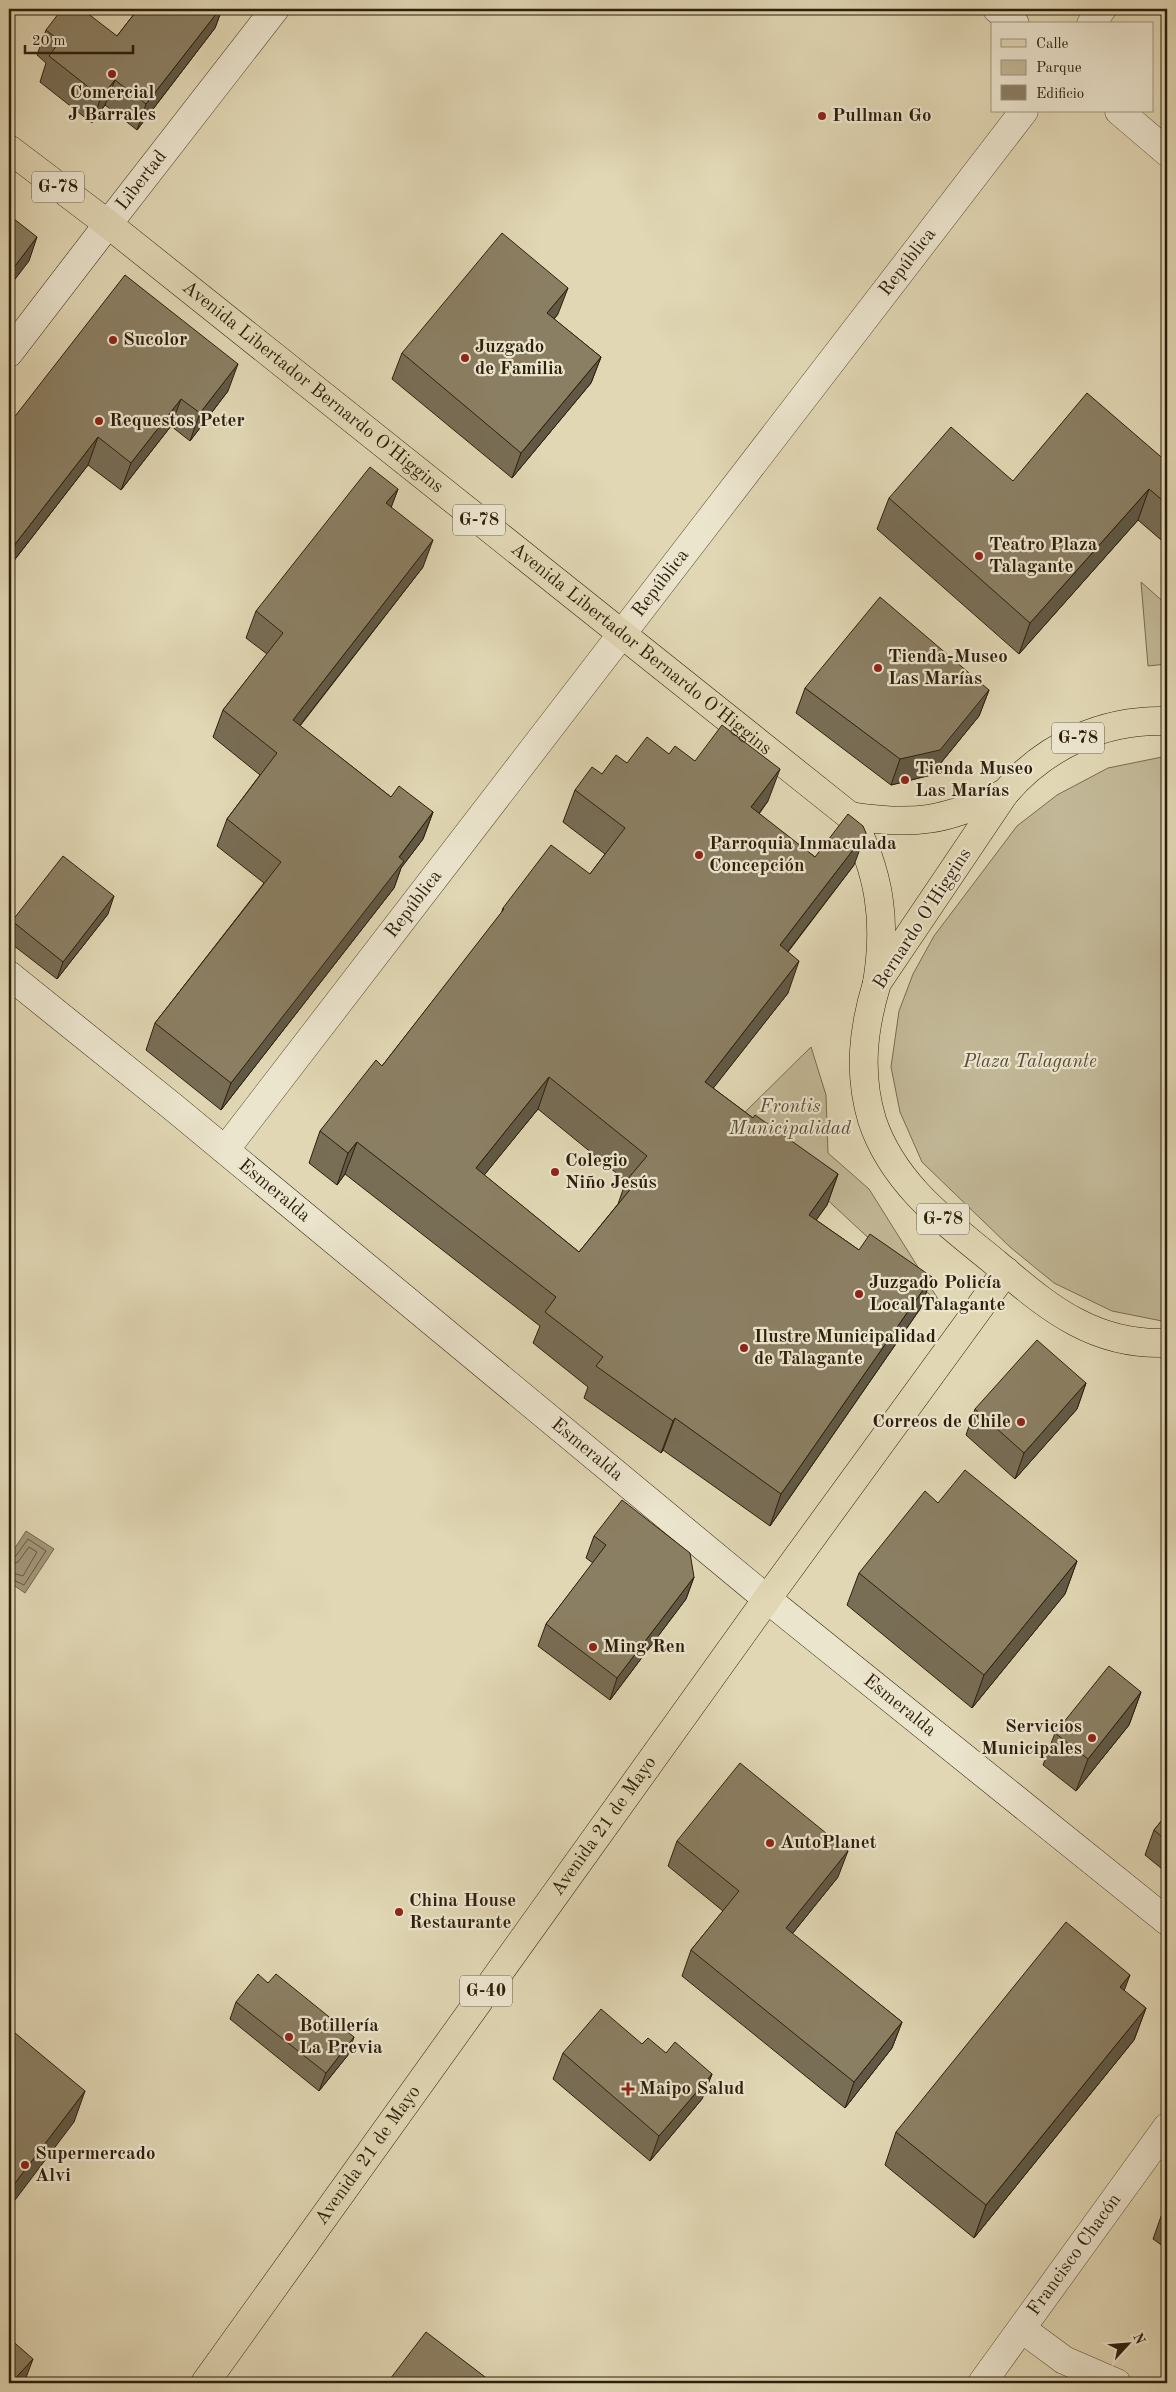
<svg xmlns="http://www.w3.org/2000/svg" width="1176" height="2392" viewBox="0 0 1176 2392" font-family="'Old Standard TT',serif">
  <rect width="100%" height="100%" fill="#e1d7b4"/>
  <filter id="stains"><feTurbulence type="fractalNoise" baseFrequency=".004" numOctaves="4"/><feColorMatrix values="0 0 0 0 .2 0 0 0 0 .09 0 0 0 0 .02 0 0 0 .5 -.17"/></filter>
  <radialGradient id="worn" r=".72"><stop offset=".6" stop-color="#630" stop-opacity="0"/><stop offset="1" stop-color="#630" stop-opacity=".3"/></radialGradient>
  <g fill="#c2b897" stroke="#786c51">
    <path d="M1141,582L1167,605V664L1148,666Z"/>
    <path d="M1167,756V1322L1112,1311L1054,1283L1010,1247L922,1162L900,1112L891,1067L899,1011L913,974L934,936L1017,826L1057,795L1108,768Z"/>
    <path d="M811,1047L826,1095L828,1153L869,1189L943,1307L739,1118Z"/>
  </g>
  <path fill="#a4987b" stroke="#74684e" d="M26,1531L54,1549L25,1593L9,1582V1557Z"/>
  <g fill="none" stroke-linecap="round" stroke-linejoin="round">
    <g stroke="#685c43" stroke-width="1">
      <path d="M9,1559L15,1557L28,1539L46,1551L24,1585L9,1578"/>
      <path d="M9,1565L18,1562L29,1547L37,1552L23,1576L9,1572"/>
    </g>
    <g stroke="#5a4d35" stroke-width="29">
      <g id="minor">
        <path d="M1091,24L1102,9"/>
        <path id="s1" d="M225,1150L1024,111"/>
        <path d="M1022,2329L1064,2360L1117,2383"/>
      </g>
    </g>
    <g stroke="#5a4d35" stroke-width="29">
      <g id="tertiary">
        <path d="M997,9L1015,24"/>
        <path d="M1119,111L1167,152"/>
        <path id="s2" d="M108,224L275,9"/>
        <path id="s3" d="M982,2383L1167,2127"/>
      </g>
    </g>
    <g stroke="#2d1f0b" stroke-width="29">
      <g id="secondary">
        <path d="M9,353L108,224"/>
        <path id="s4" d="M9,975L173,1107L767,1599L1167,1921"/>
      </g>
    </g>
    <g stroke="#2d1f0b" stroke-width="29">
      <g id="primary">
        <path id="s5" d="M9,149L108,224L850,816C880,872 887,921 877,983"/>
        <path d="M1167,721C1104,719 1046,745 1005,793L877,983C863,1029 858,1073 872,1120C893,1184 947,1223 997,1264C1021,1284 1047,1307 1076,1322C1104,1337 1136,1344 1167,1343"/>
        <path d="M850,816C915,826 945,821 1005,793"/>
        <path id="s6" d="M205,2383L767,1599L1006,1271"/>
      </g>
    </g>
    <use href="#minor" stroke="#ece5ce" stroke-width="28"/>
    <use href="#tertiary" stroke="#ece5ce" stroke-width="28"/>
    <use href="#secondary" stroke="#ece5ce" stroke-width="28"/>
    <use href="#primary" stroke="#e1d7b4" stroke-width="28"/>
  </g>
  <g fill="#786d55" stroke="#2d1f0b" fill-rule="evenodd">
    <path d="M138,9H222L215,28L137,130L105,105L92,123L40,82L46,63L37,55L46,30L117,36Z"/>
    <path d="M558,314L554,319L601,357L591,383L512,478L392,379L402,353Z"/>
    <path d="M228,391L190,441L171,426L121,490L88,465L9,567V424Z"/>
    <path d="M1167,462V545L1138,520L1019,654L877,529L889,498L1013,481Z"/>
    <path d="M398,489L391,507L423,567L300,726L391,797L433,812L423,839L401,868L394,888L221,1110L146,1050L155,1023L264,883L217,846L227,819L260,775L213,737L223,710L267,654L246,638L256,611Z"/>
    <path d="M805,688L989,690L979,716L931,775L891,785L796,713Z"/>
    <path d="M669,754L695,761L768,801L759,814L815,857L854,865L788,952V993L713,1088L753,1118L838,1174L827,1205L816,1220L859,1250L932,1277L920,1309L770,1526L663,1450L661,1453L584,1398L588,1387L533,1343L540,1326L345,1174L337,1185L309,1163L320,1131L382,1066L501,914L503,908L590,874L605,854L563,822L575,790L602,774L627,763ZM538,1109L626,1181L618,1204L579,1252L484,1175Z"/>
    <path d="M108,914L57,979L9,942V930L12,921Z"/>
    <path d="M1086,1383L1077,1409L1015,1479L966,1435L975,1409Z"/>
    <path d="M938,1503L1077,1561L1065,1594L972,1708L847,1605L859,1573Z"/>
    <path d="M594,1536L694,1577L686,1599L610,1700L538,1646L546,1624L593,1563L586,1558Z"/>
    <path d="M1141,1692L1129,1725L1076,1791L1043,1765L1055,1733Z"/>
    <path d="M1167,1814V1873L1145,1855L1154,1830Z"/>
    <path d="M677,1841L838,1877L792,1934L902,2022L892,2048L845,2108L682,1976L691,1950L723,1911L668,1866Z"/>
    <path d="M1124,1991L1146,2008L1134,2040L974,2238L885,2165L896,2132Z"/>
    <path d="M236,2002L348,2055L319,2091L230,2019Z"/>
    <path d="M642,2044L666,2053L712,2074L702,2099L650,2161L553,2079L563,2053Z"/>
    <path d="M1167,2204V2249L1153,2239L1164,2208Z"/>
  </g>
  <g fill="#615945" stroke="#2d1f0b">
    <path d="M220,9H222L215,28L137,130L146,104Z"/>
    <path d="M115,80L105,105L92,123L101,97Z"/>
    <path d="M37,237L29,261L9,287V274Z"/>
    <path d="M568,288L558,314L538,338L547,313Z"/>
    <path d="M601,357L591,383L512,478L521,453Z"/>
    <path d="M238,364L228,391L190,441L200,413Z"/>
    <path d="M181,399L171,426L121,490L131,463Z"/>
    <path d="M98,437L88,465L9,567V562L16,543Z"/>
    <path d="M398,489L388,516L386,503Z"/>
    <path d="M1149,489L1138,520L1019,654L1030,623Z"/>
    <path d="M433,540L423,567L283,747L293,720Z"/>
    <path d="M989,690L979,716L931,775L891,785L900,759Z"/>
    <path d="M780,769L768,801L739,839L751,807Z"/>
    <path d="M433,812L423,839L401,868L394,888L221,1110L231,1083Z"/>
    <path d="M866,833L854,865L768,977L780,945Z"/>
    <path d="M114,896L108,914L57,979L63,962Z"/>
    <path d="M799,961L788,993L693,1114L705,1082Z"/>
    <path d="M549,1077L538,1109L464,1200L476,1168Z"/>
    <path d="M357,1142L345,1174L337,1185L348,1153Z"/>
    <path d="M838,1174L827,1205L797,1247L809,1215Z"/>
    <path d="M932,1277L920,1309L770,1526L781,1494Z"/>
    <path d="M1086,1383L1077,1409L1015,1479L1024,1453Z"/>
    <path d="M675,1418L663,1450L661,1453L673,1421Z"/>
    <path d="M1077,1561L1065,1594L972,1708L984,1675Z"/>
    <path d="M694,1577L686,1599L610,1700L617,1678Z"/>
    <path d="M1141,1692L1129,1725L1076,1791L1088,1759Z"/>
    <path d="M848,1851L838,1877L776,1954L786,1928Z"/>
    <path d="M1130,1975L1118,2007L1120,1987Z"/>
    <path d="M1146,2008L1134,2040L974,2238L986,2205Z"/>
    <path d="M902,2022L892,2048L845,2108L854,2082Z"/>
    <path d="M354,2037L348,2055L319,2091L326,2073Z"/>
    <path d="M712,2074L702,2099L650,2161L659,2136Z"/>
    <path d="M85,2091L74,2122L9,2208V2191Z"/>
    <path d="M33,2359L24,2383H11Z"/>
  </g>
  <g fill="#8b7f63" stroke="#2d1f0b" fill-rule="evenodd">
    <path d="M62,9H82L117,36L138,9H220L146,104L115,80L101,97L49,56L60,41L46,30Z"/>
    <path d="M9,215L37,237L9,274Z"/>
    <path d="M502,233L568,288L547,313L601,357L521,453L402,353Z"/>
    <path d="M125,275L238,364L200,413L181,399L131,463L98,437L16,543L9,538V424Z"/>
    <path d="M1087,393L1167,462V504L1149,489L1030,623L889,498L951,427L1013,481Z"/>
    <path d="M370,467L398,489L386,503L433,540L293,720L391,797L399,786L433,812L399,857L404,861L231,1083L155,1023L281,862L227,819L277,753L223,710L283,633L256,611Z"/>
    <path d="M880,597L989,690L940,750L900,759L805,688Z"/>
    <path d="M722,725L780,769L751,807L815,857L848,814L863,826L866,833L780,945L799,961L705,1082L753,1118L755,1115L838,1174L809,1215L859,1250L870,1234L932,1277L781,1494L675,1418L673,1421L596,1366L603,1357L545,1312L556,1297L357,1142L348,1153L320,1131L376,1060L382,1066L504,909L503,908L551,845L590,874L625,828L575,790L592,767L602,774L616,755L627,763L647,737L669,754L675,746L695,761ZM549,1077L647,1156L626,1181L633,1186L579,1252L476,1168Z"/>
    <path d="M63,856L114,896L63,962L12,921Z"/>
    <path d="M1037,1340L1086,1383L1024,1453L975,1409Z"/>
    <path d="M965,1470L1077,1561L984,1675L859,1573L925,1491L938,1503Z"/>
    <path d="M622,1500L690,1553L694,1577L617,1678L546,1624L606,1545L594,1536Z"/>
    <path d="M1109,1666L1141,1692L1088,1759L1055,1733Z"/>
    <path d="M740,1763L848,1851L786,1928L902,2022L854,2082L691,1950L739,1891L677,1841Z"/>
    <path d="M1167,1814V1841L1154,1830Z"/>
    <path d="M1066,1922L1130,1975L1120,1987L1146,2008L986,2205L896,2132Z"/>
    <path d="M258,1974L268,1983L276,1974L354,2037L326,2073L236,2002Z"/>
    <path d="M601,2009L642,2044L648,2038L666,2053L675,2042L712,2074L659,2136L563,2053Z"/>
    <path d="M9,2028L85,2091L9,2191Z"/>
    <path d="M1167,2204V2210L1164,2208Z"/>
    <path d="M426,2332L493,2383H387Z"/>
    <path d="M9,2338L33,2359L11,2383H9Z"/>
  </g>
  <g fill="#8f2418" stroke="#ece5ce" stroke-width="2">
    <circle cx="112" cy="74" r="5"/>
    <circle cx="822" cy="116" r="5"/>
    <circle cx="113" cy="340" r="5"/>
    <circle cx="465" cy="358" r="5"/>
    <circle cx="99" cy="421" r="5"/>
    <circle cx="979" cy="556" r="5"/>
    <circle cx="878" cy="668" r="5"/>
    <circle cx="905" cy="780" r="5"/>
    <circle cx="699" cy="855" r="5"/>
    <circle cx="555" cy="1172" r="5"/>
    <circle cx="859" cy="1294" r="5"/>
    <circle cx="744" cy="1348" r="5"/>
    <circle cx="1021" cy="1422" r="5"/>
    <circle cx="593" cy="1647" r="5"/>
    <circle cx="1092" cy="1738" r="5"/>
    <circle cx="770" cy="1843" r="5"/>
    <circle cx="399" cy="1912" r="5"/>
    <circle cx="289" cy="2037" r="5"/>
    <path d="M625.5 2081.5h5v5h5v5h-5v5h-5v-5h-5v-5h5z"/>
    <circle cx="25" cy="2165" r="5"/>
  </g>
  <g text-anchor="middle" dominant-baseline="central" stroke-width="4.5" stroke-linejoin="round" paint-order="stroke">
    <g fill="#ece5ce" stroke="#665a46" stroke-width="1">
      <rect x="32" y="171.5" width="52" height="31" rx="4"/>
      <rect x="453" y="504.5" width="52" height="31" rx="4"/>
      <rect x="1052" y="722.5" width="52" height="31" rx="4"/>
      <rect x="917" y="1203.5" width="52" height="31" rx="4"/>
      <rect x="460" y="1975.5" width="52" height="31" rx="4"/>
    </g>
    <g font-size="18" font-weight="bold" fill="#2d1f0b">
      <text x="58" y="187">G-78</text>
      <text x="479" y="520">G-78</text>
      <text x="1078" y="738">G-78</text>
      <text x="943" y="1219">G-78</text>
      <text x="486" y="1991">G-40</text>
    </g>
    <g font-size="19" font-weight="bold" fill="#2d1f0b" stroke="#ece5ce" text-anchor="start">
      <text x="112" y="93" text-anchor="middle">Comercial<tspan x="112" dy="22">J Barrales</tspan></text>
      <text x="832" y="116">Pullman Go</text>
      <text x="123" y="340">Sucolor</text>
      <text x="475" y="347">Juzgado<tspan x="475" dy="22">de Familia</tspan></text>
      <text x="109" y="421">Requestos Peter</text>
      <text x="989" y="545">Teatro Plaza<tspan x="989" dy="22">Talagante</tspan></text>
      <text x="888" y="657">Tienda-Museo<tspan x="888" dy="22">Las Marías</tspan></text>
      <text x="915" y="769">Tienda Museo<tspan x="915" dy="22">Las Marías</tspan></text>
      <text x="709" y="844">Parroquia Inmaculada<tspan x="709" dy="22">Concepción</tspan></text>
      <text x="565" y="1161">Colegio<tspan x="565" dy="22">Niño Jesús</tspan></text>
      <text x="869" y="1283">Juzgado Policía<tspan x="869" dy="22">Local Talagante</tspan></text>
      <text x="754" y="1337">Ilustre Municipalidad<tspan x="754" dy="22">de Talagante</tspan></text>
      <text x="1011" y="1422" text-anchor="end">Correos de Chile</text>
      <text x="603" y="1647">Ming Ren</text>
      <text x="1082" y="1727" text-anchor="end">Servicios<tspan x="1082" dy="22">Municipales</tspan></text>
      <text x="780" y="1843">AutoPlanet</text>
      <text x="409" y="1901">China House<tspan x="409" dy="22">Restaurante</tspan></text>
      <text x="299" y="2026">Botillería<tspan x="299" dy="22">La Previa</tspan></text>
      <text x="639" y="2089">Maipo Salud</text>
      <text x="35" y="2154">Supermercado<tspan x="35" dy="22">Alvi</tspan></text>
    </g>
    <g font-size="19" fill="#2d1f0b" stroke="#ece5ce">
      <text stroke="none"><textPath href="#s2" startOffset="55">Libertad</textPath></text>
      <text stroke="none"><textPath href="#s1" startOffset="1120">República</textPath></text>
      <text stroke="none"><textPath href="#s5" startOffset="386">Avenida Libertador Bernardo O'Higgins</textPath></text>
      <text stroke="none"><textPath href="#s1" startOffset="715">República</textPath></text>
      <text stroke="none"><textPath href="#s5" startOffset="806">Avenida Libertador Bernardo O'Higgins</textPath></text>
      <text stroke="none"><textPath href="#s1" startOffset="310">República</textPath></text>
      <text transform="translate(923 919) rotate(-57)">Bernardo O'Higgins</text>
      <text stroke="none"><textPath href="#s4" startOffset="342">Esmeralda</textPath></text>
      <text stroke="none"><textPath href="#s4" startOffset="748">Esmeralda</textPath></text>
      <text stroke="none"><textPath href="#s4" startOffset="1152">Esmeralda</textPath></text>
      <text stroke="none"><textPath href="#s6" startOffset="685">Avenida 21 de Mayo</textPath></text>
      <text stroke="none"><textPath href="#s6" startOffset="280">Avenida 21 de Mayo</textPath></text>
      <text stroke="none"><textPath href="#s3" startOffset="158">Francisco Chacón</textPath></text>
    </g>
    <g font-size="19" font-style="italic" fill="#5a4d35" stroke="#ece5ce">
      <text x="1030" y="1062">Plaza Talagante</text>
      <text x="790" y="1107">Frontis<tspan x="790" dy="22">Municipalidad</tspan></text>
    </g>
  </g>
  <rect width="1176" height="2392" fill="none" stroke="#e1d7b4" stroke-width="30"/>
  <rect x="10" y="10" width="1156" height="2372" fill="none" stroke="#2d1f0b" stroke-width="2.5"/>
  <rect x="15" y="15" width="1146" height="2362" fill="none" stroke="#2d1f0b"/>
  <rect x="991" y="22" width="162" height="90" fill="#ece5ce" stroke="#a09680"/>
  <rect x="1001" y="39" width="25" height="8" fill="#e1d7b4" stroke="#a09680"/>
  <text x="1036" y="48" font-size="15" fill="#2d1f0b">Calle</text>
  <rect x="1001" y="60" width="25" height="15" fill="#c2b897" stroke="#a09680"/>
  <text x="1036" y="72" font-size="15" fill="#2d1f0b">Parque</text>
  <rect x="1001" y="85" width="25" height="15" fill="#8b7f63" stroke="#a09680"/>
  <text x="1036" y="98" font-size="15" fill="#2d1f0b">Edificio</text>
  <g transform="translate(1128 2344) rotate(64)" stroke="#ece5ce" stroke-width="4" paint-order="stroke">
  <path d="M0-4L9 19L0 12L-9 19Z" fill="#2d1f0b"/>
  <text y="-8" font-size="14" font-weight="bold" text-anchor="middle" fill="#2d1f0b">N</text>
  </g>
  <path d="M25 45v8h108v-8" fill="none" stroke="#2d1f0b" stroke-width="2.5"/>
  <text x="32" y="45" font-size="15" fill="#2d1f0b" stroke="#ece5ce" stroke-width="4" paint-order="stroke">20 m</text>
  <rect width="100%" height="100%" filter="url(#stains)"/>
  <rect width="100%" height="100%" fill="url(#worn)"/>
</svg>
